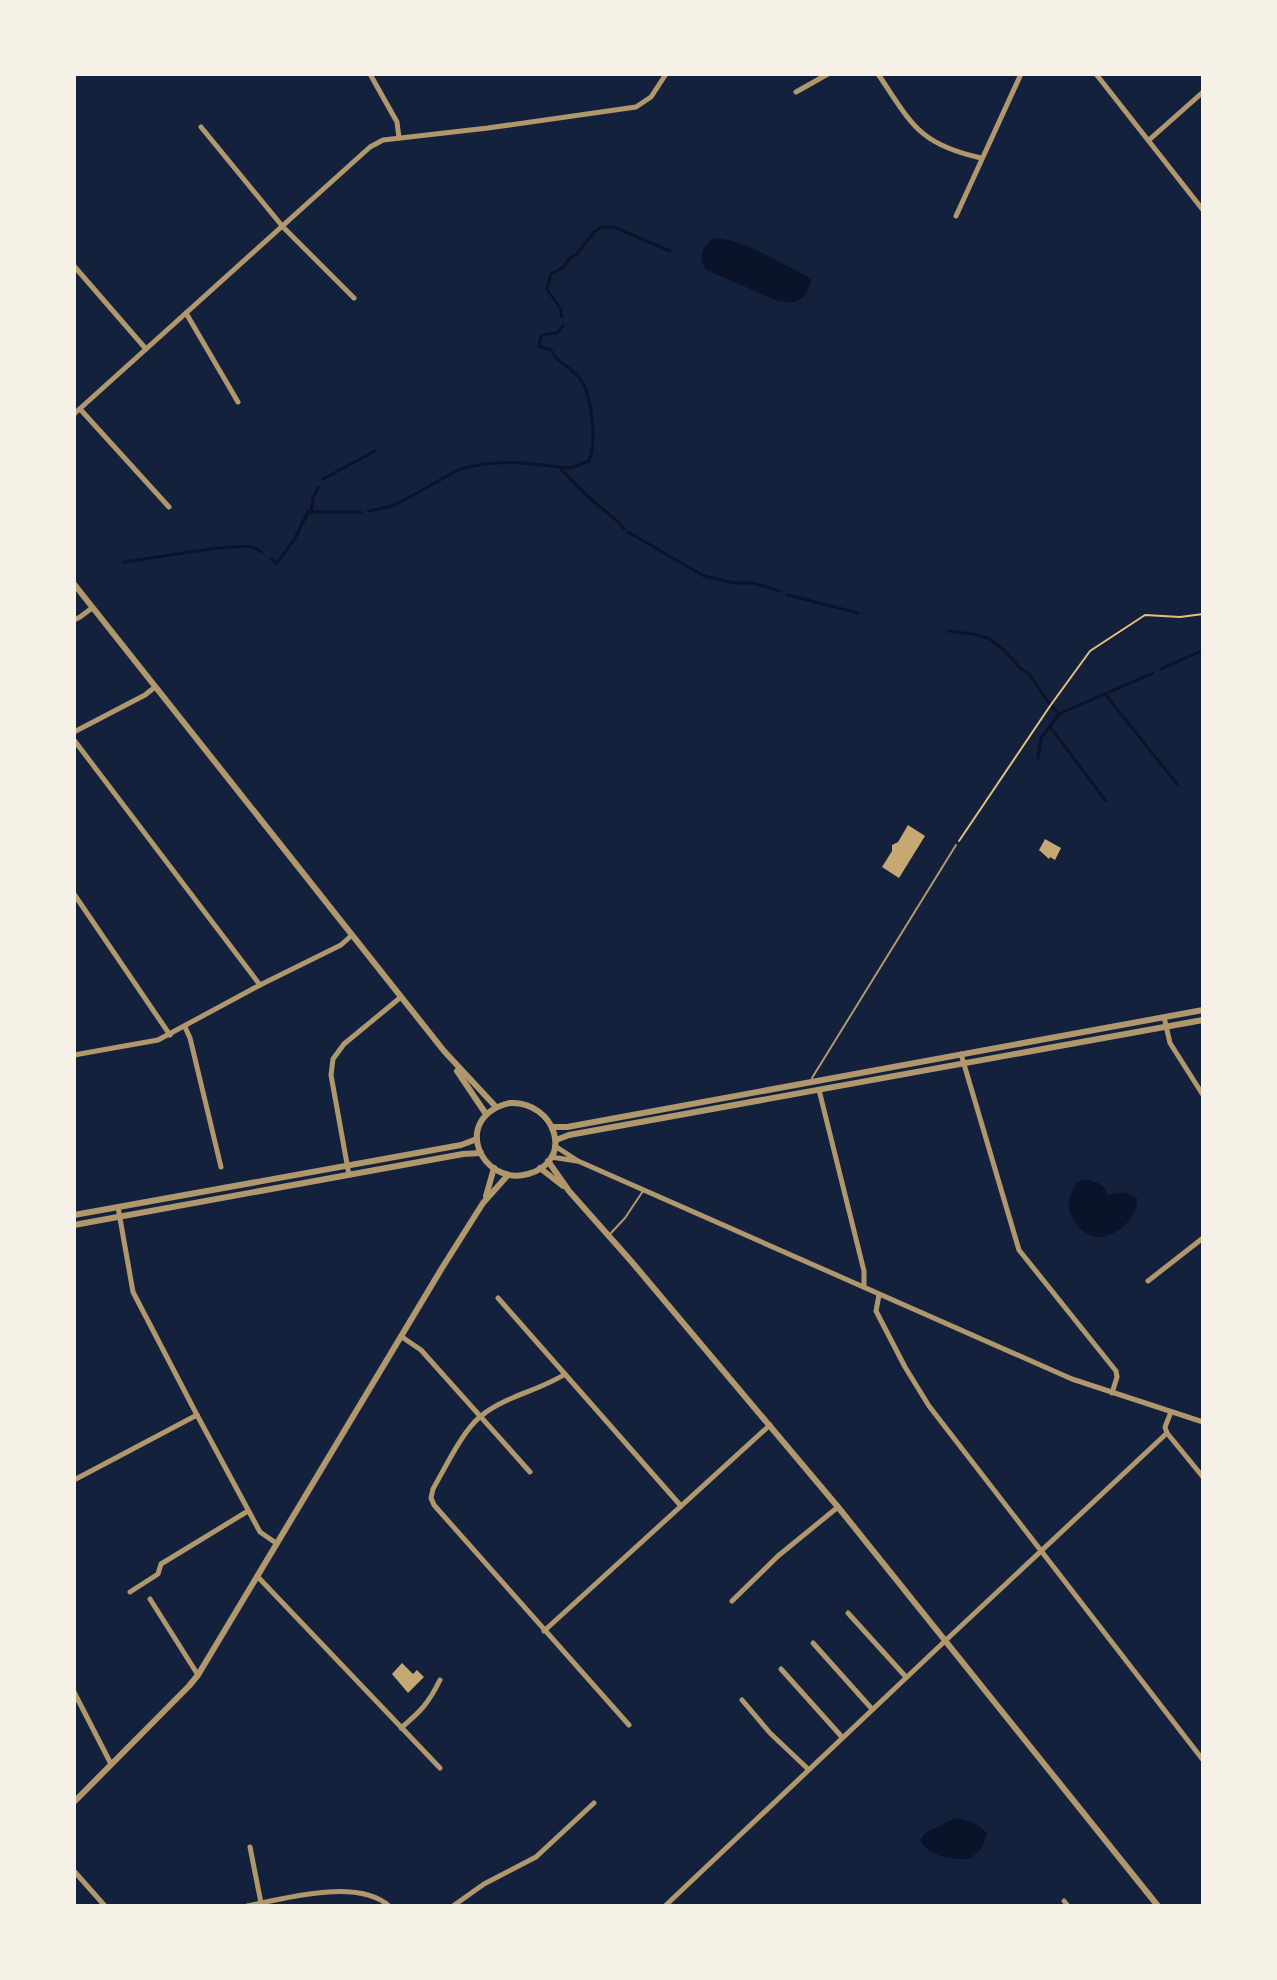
<svg xmlns="http://www.w3.org/2000/svg" width="1277" height="1980" viewBox="0 0 1277 1980" font-family="Cabin,sans-serif">
  <rect width="100%" height="100%" fill="#14213d"/>
  <g fill="#0b132b">
    <path d="M713,238C741,238 780,263 805,275L811,280C804,318 770,298 748,288C734,282 720,276 706,270C697,257 703,247 713,238Z"/>
    <path d="M1083,1179C1094,1181 1106,1184 1108,1196C1118,1191 1126,1192 1137,1198C1139,1216 1118,1236 1100,1237C1084,1238 1066,1217 1069,1201C1070,1195 1074,1188 1076,1183Z"/>
    <path d="M955,1818C967,1819 979,1824 987,1833L982,1848L970,1859C952,1860 929,1857 920,1840L925,1833Z"/>
  </g>
  <g fill="none" stroke-linecap="round" stroke-linejoin="round">
    <g stroke="#0b132b" stroke-width="3">
      <path d="M562,317L560,308L547,289L551,274L562,268L570,258L577,254L593,233L601,227H614L670,251"/>
      <path d="M560,468L586,495L616,520L624,529"/>
      <path d="M323,479L375,451"/>
      <path d="M369,511L393,506L460,469C500,458 528,463 568,468L574,467L589,461C597,441 592,392 578,376C569,366 556,362 551,350L539,346L541,336C551,330 555,339 563,326"/>
      <path d="M311,513L313,498L318,487"/>
      <path d="M628,532L704,576L734,583H754L780,591"/>
      <path d="M271,559L277,563L294,540L308,512H361"/>
      <path d="M124,562L217,548L250,546L262,552"/>
      <path d="M788,595L858,613"/>
      <path d="M949,631L978,635L990,639L1005,651L1020,668L1029,674L1048,702L1059,714"/>
      <path d="M1161,669L1203,650"/>
      <path d="M1105,694L1177,784"/>
      <path d="M1050,727L1106,801"/>
      <path d="M1038,758L1041,738L1059,714L1153,673"/>
    </g>
  </g>
  <g fill="#c6a872">
    <path d="M908,825L925,836L899,878L882,867L892,851V845L898,842Z"/>
    <path d="M1045,839L1061,848L1055,860L1050,857L1049,859L1039,850Z"/>
    <path d="M402,1663L413,1674L417,1670L424,1677L408,1693L392,1674Z"/>
  </g>
  <g fill="none" stroke-linecap="round" stroke-linejoin="round">
    <path stroke="#e5c07b" stroke-width="2" d="M959,841L1050,706L1090,651L1145,615L1180,617L1203,614"/>
    <g stroke="#b1986c" stroke-width="2">
      <path d="M812,1078L956,845"/>
      <path d="M611,1233L625,1218L643,1191"/>
    </g>
    <g stroke="#b1986c" stroke-width="5">
      <path d="M370,74L397,122L399,138"/>
      <path d="M878,74C912,124 918,144 981,158"/>
      <path d="M1096,74L1203,210"/>
      <path d="M796,92L828,74"/>
      <path d="M201,127L283,227L354,298"/>
      <path d="M1149,140L1203,92"/>
      <path d="M956,216L1021,74"/>
      <path d="M74,266L146,349"/>
      <path d="M186,313L238,402"/>
      <path d="M80,409L169,507"/>
      <path d="M74,414L370,147L383,140L488,128L636,107L651,97L666,74"/>
      <path d="M74,620L80,617L92,608"/>
      <path d="M74,732L145,695L155,687"/>
      <path d="M74,740L260,985"/>
      <path d="M74,894L170,1035"/>
      <path d="M1164,1017L1170,1043L1203,1095"/>
      <path d="M185,1027L190,1038L221,1167"/>
      <path d="M961,1054L1019,1250L1116,1371L1117,1377L1112,1393"/>
      <path d="M74,1055L158,1040L260,985L341,945L352,935"/>
      <path d="M819,1090L864,1271V1287"/>
      <path d="M555,1146L578,1161L1072,1379L1203,1422"/>
      <path d="M551,1157L577,1161"/>
      <path d="M349,1175L331,1075L333,1059L344,1044L401,997"/>
      <path d="M118,1207L133,1292L197,1415L260,1532L276,1543"/>
      <path d="M1148,1281L1203,1238"/>
      <path d="M879,1295L876,1311L905,1367L929,1406L1203,1760"/>
      <path d="M498,1298L681,1506"/>
      <path d="M402,1337L421,1350L530,1472"/>
      <path d="M565,1374C539,1391 505,1396 481,1416C463,1430 445,1468 433,1489L431,1498L434,1505L629,1725"/>
      <path d="M1171,1412L1165,1427L1167,1433L1203,1477"/>
      <path d="M74,1480L197,1415"/>
      <path d="M257,1576L440,1768"/>
      <path d="M130,1592L158,1574L161,1564L248,1511"/>
      <path d="M150,1599L198,1675"/>
      <path d="M732,1601L778,1556L838,1507"/>
      <path d="M848,1613L906,1677"/>
      <path d="M544,1631L770,1425"/>
      <path d="M813,1643L872,1709"/>
      <path d="M781,1669L842,1737"/>
      <path d="M74,1692L111,1764"/>
      <path d="M742,1700L770,1733L808,1769"/>
      <path d="M401,1728C421,1711 428,1704 440,1680"/>
      <path d="M250,1847L261,1903"/>
      <path d="M74,1871L105,1906"/>
      <path d="M1064,1901L1068,1906"/>
      <path d="M247,1906C285,1898 358,1878 389,1906"/>
      <path d="M453,1906L484,1884L536,1857L594,1803"/>
      <path d="M665,1906L945,1641L1167,1433"/>
    </g>
    <g stroke="#b1986c" stroke-width="6">
      <path d="M74,584L444,1051L496,1107"/>
      <path d="M457,1071L486,1114"/>
      <path d="M510,1103C555,1101 576,1161 528,1174C481,1187 450,1117 510,1103Z"/>
      <path d="M552,1127H567L1203,1010"/>
      <path d="M556,1140L569,1135L1203,1020"/>
      <path d="M548,1161L569,1191L631,1261L838,1507L1158,1906"/>
      <path d="M540,1168L563,1186"/>
      <path d="M486,1196L494,1168"/>
      <path d="M74,1215L461,1145L477,1139"/>
      <path d="M74,1225L463,1154L481,1153"/>
      <path d="M74,1802L189,1686L198,1675L442,1268L483,1203L508,1175"/>
    </g>
  </g>
  <rect width="1277" height="1980" fill="none" stroke="#f6f1e7" stroke-width="152"/>
</svg>
